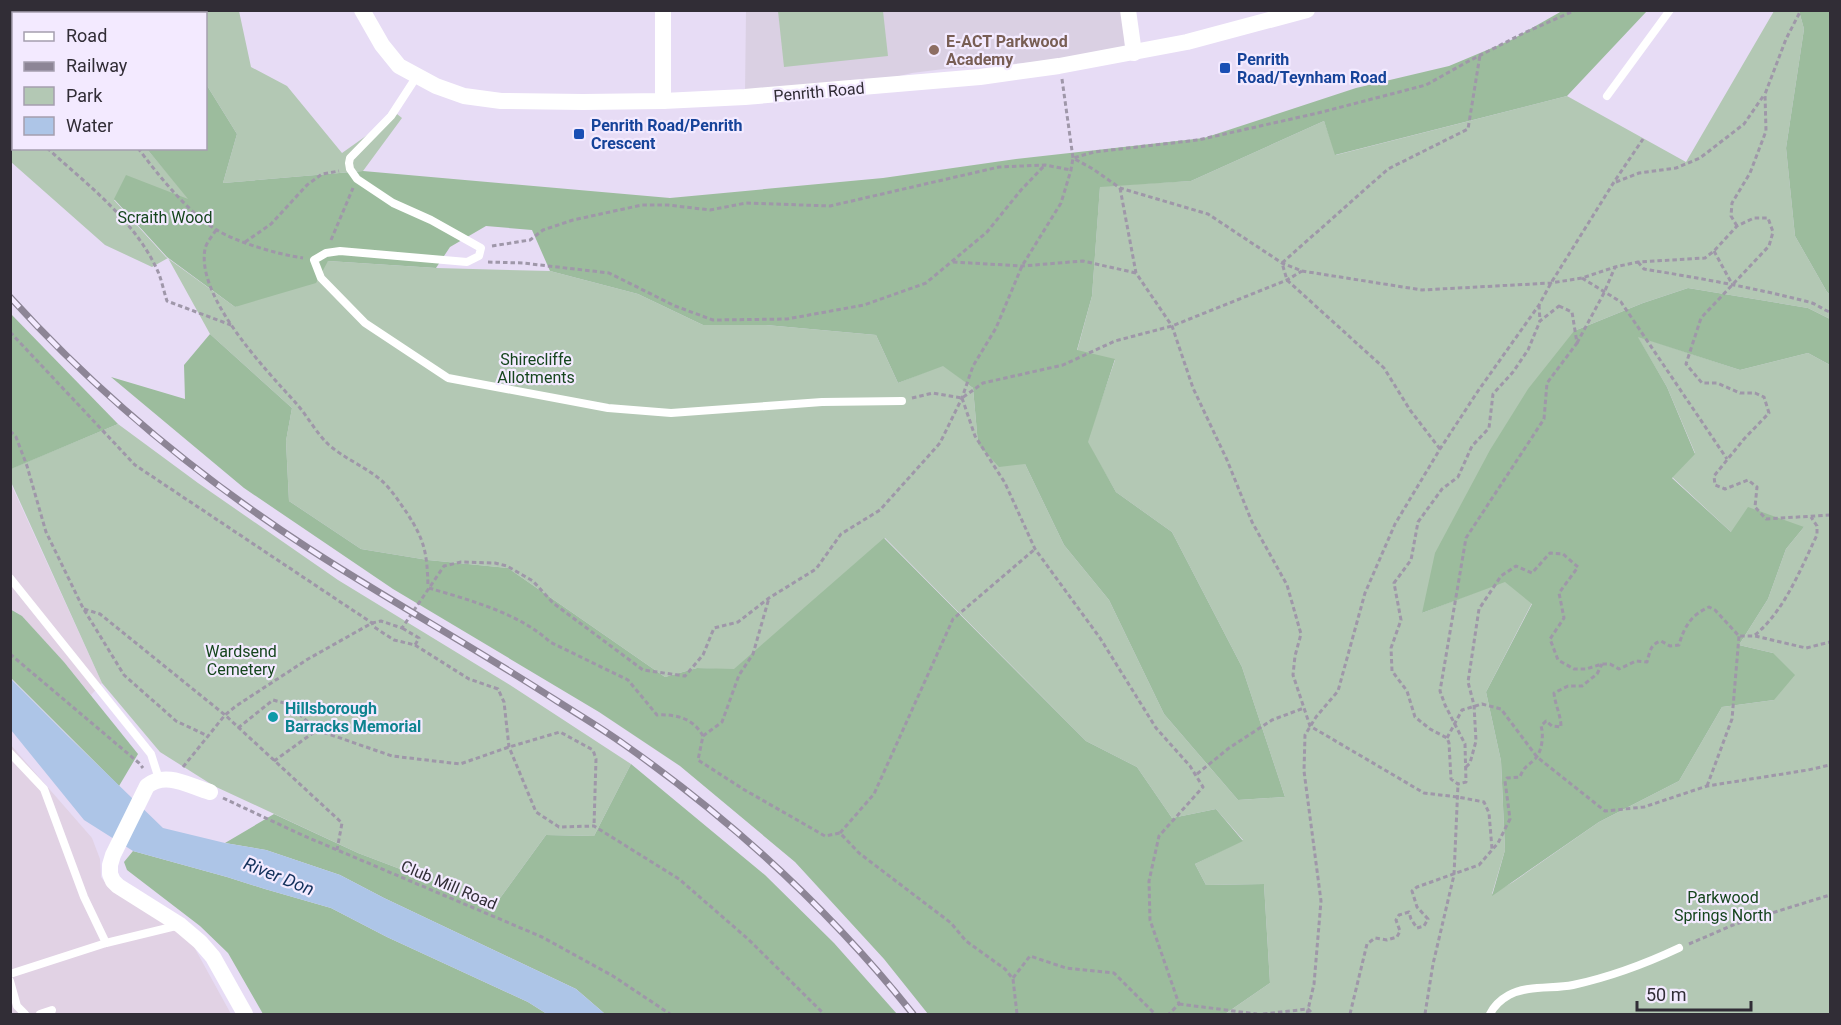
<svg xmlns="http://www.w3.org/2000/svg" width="1841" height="1025" viewBox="0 0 1841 1025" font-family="Roboto,sans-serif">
  <rect width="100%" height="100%" fill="#e7dcf5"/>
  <g fill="#e1d2e4">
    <path d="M10,482L102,683L91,695L64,662L22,616L11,609Z"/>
    <path d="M10,744L92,838L100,859L101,877L109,888L188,936L231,1014H11Z"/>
  </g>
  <path fill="#dad0e3" d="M746,11H1122L1125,47L1116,56L944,69L912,73L857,86L745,93Z"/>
  <g fill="#b3c8b4">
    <path d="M180,11H239L251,67L287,86L342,153L397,114L402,118L363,171L223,183L237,134L206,84V14H179Z"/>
    <path d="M778,11H883L888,56L784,67Z"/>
    <path d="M1774,11H1799L1804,29L1786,148L1795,236L1827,292L1830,295V319L1808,308L1688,288L1643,303L1574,331L1422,613L1505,581L1532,603L1486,692L1501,761L1505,850L1492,894L1513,882L1599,822L1679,781L1722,707L1774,700L1773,653L1739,645L1768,599L1786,549L1804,527L1731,532L1672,477L1695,453L1667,387L1637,336L1740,370L1808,353L1830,365V1014H1225L1270,983L1264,884L1206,885L1195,864L1243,840L1216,809L1172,818L1137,767L1086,741L885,538L734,670L697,668L665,677L508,568L428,560L361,549L289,501L286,441L292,408L210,334L168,258L152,267L105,245L11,162V96L13,97L14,148L147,149L189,199L114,200L166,257L235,307L328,261L436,268L550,271L638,294L703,325H766L876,335L898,383L943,365L973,388L978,444L1025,464L1064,545L1109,600L1164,714L1238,800L1285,797L1242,667L1172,532L1116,492L1087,442L1115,360L1077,351L1092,296L1100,186L1191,181L1324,121L1336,155L1567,96L1686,162Z"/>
    <path d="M118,424L198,483L338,580L510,685L631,764L594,836L546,835L495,905L358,853L214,786L160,752L102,683L11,482L10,469Z"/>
  </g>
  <g fill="#9cbc9d">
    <path d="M10,11H21V13L14,14L13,97L10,96Z"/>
    <path d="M64,11V10L180,11L179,14H64Z"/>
    <path d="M1562,11H1647L1567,96L1335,155L1324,121L1191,181L1100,187L1092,296L1077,350L1115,359L1088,442L1116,492L1172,532L1242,667L1285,797L1238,800L1164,714L1109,600L1064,545L1025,464L999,467L978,444L973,388L943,366L898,383L876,335L766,325H703L638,294L550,271L532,230L486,226L450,247L436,268L328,261L316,283L235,307L167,257L114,199L126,175L188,199L147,149L206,148V84L237,134L223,183L363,171L670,198L883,178L1016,159L1204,138L1356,88L1449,66L1511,40Z"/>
    <path d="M1799,11H1830V295L1827,292L1795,236L1786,148L1804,29Z"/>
    <path d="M1688,288L1808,308L1830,319V365L1808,353L1740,370L1638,337L1667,387L1695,454L1672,478L1731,532L1748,507L1804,527L1786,549L1768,599L1739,645L1773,653L1795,675L1774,700L1722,707L1679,781L1599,822L1492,896L1505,850L1501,761L1486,692L1532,604L1505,582L1422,613L1435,553L1490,450L1528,389L1574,331L1643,303Z"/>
    <path d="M10,313L118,424L11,469H10Z"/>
    <path d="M210,334L292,408L286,441L289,501L361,549L428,560L508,568L665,677L697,668L734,669L884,538L1086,741L1137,767L1172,818L1216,809L1243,841L1195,864L1206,885L1264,884L1270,983L1225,1014H928L884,959L795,862L680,766L599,712L393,589L244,488L111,377L185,399L184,365Z"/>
    <path d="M10,609L22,616L64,662L138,754L119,786L11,678Z"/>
    <path d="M631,764L765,875L834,943L897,1014H605L576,989L384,898L340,875L266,850L225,843L274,814L358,853L495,905L546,835L594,836Z"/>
    <path d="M133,851L227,877L265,889L331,908L387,937L528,1002L547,1014H263L228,953L200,926L127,870L124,862Z"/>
  </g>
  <path fill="#adc5e7" d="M10,678L69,737L163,828L225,843L266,850L340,875L384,898L576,989L605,1014H547L528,1002L387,937L331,908L265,889L227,877L133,851L84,820L11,730Z"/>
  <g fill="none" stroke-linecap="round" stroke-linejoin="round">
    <g stroke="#9f97a9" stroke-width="3" stroke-dasharray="4.5 3" stroke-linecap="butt">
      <path d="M46,10L48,14"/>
      <path d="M84,14V10"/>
      <path d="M1062,79L1073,158L1093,169L1120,188L1208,214L1282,263L1302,271L1422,290L1551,283L1582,278L1615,267L1638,262L1705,258L1714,251L1737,226L1754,218H1768L1773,232L1769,246L1701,318L1686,364L1702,383H1717L1740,393H1755L1764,397L1769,413L1744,439L1714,476L1715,485L1725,489L1748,480L1757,487L1755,507L1766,519L1830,515"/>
      <path d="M10,105L14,106"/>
      <path d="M10,115L14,118"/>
      <path d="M47,148C88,185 137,222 159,274C162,282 164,292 167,301L231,325"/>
      <path d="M138,148C158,175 187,211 215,229C238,243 277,254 303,258"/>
      <path d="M1616,182L1639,173L1676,168L1700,158L1744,124L1764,95"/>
      <path d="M1120,188L1136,273L1172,326L1193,388L1227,460L1252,522L1287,585L1301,634L1295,656L1293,675L1310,726L1424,793L1458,797L1484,802L1489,813L1492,849"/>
      <path d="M1737,226L1731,216L1732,203L1750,173L1766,131L1765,94L1786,39L1801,10"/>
      <path d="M216,230C213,235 206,243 205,249C196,297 266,370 295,402C307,415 316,433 329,445C345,459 366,467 382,481C391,489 400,503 407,513C425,541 427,553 428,586"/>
      <path d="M331,240L353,188"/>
      <path d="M245,242L271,224L307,185L322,174L339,171"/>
      <path d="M492,246L530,240L543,230L573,220L642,205H668L710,210L746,203L830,206L999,167L1045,165L1071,170"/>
      <path d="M1714,251L1732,284"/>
      <path d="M488,262L523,263L609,273L675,306L713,320L787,319L864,305L926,283L987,232L1021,190L1045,165"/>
      <path d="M953,262L1022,266L1083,261L1136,273"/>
      <path d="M1638,262L1644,269C1699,278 1755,288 1809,302C1817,304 1823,310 1830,312"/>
      <path d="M1582,278L1621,302L1727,459"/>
      <path d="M1539,305L1540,321"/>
      <path d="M1559,306L1572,312L1577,343L1547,383L1544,419L1466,538L1440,691L1445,705L1465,744L1466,782L1458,784L1451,779L1449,743L1447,738L1430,729L1415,717L1407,691L1392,671L1391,648L1401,620L1394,583L1411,560L1418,522L1442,489L1458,477L1472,446L1489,428L1493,394L1513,372L1528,350L1540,321Z"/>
      <path d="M10,332L135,465L372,623L374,627L394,640L415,645L419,638L402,628"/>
      <path d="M1577,343L1604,293L1615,267"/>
      <path d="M912,398L933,393L962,398L983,383L1063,365L1115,341L1172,326L1287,280L1302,271"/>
      <path d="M962,398L975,436L1005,483L1035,549L1100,638L1156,728L1190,766L1203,787L1159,836L1149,881L1150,920L1179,1004L1169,1014"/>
      <path d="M10,431L16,437L27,466L46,532L83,608L124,675L176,721L208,736"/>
      <path d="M1440,449L1410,410L1384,368L1287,280L1282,263L1388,169L1468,129L1480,55"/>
      <path d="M429,588C469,600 519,613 550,642L628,680L657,715C676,714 693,718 703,736L698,760L743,789L825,836L840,833L859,853L951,923L966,941L1005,969L1013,979L1017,1014"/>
      <path d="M84,609L100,614L225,715L342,823L337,850"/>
      <path d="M1755,635C1785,610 1800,570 1817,535V526L1811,517"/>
      <path d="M415,645L469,679L498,689L504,702L509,747L536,812L559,827L594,826L679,879L748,939L824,1014"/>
      <path d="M10,654L139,763L143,768"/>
      <path d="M238,728L273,700L288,704L317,730"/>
      <path d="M703,736L722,722L739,675L753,654L769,598"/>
      <path d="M1447,738L1462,710L1482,704L1501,709L1537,757L1605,811L1644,807L1707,786L1808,770L1830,765"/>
      <path d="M274,761L317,730L392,756L460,764L509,747L560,732L593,750L596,759L594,826"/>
      <path d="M183,767L225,715L236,706L308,659L372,623L381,621L402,628L444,566L461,562L495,563L507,566L533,581L553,603L643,670L685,676L703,655L714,628L738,622L769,598L816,569L841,534L880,510L940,443L962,398L973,366L996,328L1022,266L1061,203L1071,170L1073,158L1094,152L1198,140L1318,113L1426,85L1467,62L1526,32L1576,10"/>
      <path d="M1466,767L1470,763L1476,741L1474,705L1468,682L1479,609L1501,576L1516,566L1532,573L1550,553L1563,554L1578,567L1559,593L1564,618L1550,639L1558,660L1574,669H1586L1602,664H1610L1619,669L1636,661L1647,662C1650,652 1650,644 1661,641L1670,646L1679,645C1684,627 1691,615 1709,607L1715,610L1739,636H1755L1806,648L1830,642"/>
      <path d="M1197,774L1229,748L1272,720L1304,708"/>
      <path d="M1707,786L1732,719L1739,636"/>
      <path d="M223,798L302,835L542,937L613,976L670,1014"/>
      <path d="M840,833L874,794L953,619L1035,549"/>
      <path d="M1689,944L1733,925L1830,895"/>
      <path d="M1013,978L1030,956L1066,968L1114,973L1155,1014"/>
      <path d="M1179,1004L1257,1014"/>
      <path d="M1263,1014L1308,1009L1313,1014"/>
      <path d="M1307,1014L1314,984L1321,901L1304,771L1305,735L1316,717L1338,691L1365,593L1395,524L1440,449L1478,391L1539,305L1551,283L1614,182L1643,139"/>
      <path d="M1350,1014L1367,944L1375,938L1387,940L1397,937L1400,931L1396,920L1399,915L1409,912L1411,919L1417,928L1424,926L1428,919L1417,907L1412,891L1417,887L1479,865L1498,843L1510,819L1505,781L1507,778L1520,777C1524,766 1528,766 1535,759C1542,752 1544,735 1541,726L1546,721L1552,726L1561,727C1561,715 1555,705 1554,693L1568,686H1582L1597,674L1602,664"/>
      <path d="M1425,1014L1433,964L1454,875L1458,784"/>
    </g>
    <g stroke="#fff" stroke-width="8">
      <path d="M417,76L391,116L350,158L349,163L350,169L357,179L393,203L431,220L481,248L479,256L467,262L340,251L326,253L314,260L321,278L365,323L448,378L608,408L671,413L822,402L902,401"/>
      <path d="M1607,96L1670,10"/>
      <path d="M10,578L151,754L159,779"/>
      <path d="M10,753L44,789L84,897L106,943"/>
      <path d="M10,974L106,943L180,925"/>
      <path d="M10,981L17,1006L25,1014"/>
      <path d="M40,1014L52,1010"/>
      <path d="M1490,1014C1494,1006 1500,1000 1509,995C1528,985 1553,989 1573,985C1610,977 1645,964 1679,948"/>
    </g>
    <g stroke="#fff" stroke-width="16">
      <path d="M362,10L382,45L399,66L436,86L464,96L501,101L583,102L663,101L745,97L980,77L1059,66L1187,42L1307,10"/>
      <path d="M663,10V101"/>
      <path d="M1128,10L1134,53"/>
      <path d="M210,792C189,786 166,771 147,786L113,855L110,865V874L113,881L118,886L180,925L200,942L213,957L245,1014"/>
    </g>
    <g stroke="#8d8596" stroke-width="7">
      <path id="rail" d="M10,297C98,394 199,477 308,548C390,601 475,648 557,701C579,715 603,729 625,745C733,821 831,911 913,1014"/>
    </g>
    <use href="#rail" stroke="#f3eaff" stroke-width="4.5" stroke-dasharray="14" stroke-linecap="butt"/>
  </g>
  <circle fill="#8d6e63" stroke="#f3eaff" stroke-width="2" cx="934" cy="50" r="6"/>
  <g fill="#1a4fb4" stroke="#f3eaff" stroke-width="2">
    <rect x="1219" y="62" width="12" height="12" rx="3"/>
    <rect x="573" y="128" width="12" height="12" rx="3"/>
  </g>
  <circle fill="#0f9aa8" stroke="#f3eaff" stroke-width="2" cx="273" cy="717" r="6"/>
  <g text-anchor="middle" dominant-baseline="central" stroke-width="4.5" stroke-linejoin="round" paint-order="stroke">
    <g font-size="16" font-weight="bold" fill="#785e54" stroke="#f3eaff" text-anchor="start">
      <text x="946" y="41">E-ACT Parkwood<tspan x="946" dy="18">Academy</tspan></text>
    </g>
    <g font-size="16" font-weight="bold" fill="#164399" stroke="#f3eaff" text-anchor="start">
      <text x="1237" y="59">Penrith<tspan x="1237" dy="18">Road/Teynham Road</tspan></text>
      <text x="591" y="125">Penrith Road/Penrith<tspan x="591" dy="18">Crescent</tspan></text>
    </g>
    <g font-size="16" fill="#312d36" stroke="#f3eaff">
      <text transform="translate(819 92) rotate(-5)">Penrith Road</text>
      <text transform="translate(449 885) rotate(23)">Club Mill Road</text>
    </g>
    <g font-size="16" fill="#15451d" stroke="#f3eaff">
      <text x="165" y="217">Scraith Wood</text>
      <text x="536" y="359">Shirecliffe<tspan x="536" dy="18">Allotments</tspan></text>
      <text x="241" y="651">Wardsend<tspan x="241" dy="18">Cemetery</tspan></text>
      <text x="1723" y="897">Parkwood<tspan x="1723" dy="18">Springs North</tspan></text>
    </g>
    <g font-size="16" font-weight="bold" fill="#0d838f" stroke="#f3eaff" text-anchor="start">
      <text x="285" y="708">Hillsborough<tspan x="285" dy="18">Barracks Memorial</tspan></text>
    </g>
    <g font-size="18" font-style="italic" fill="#12305b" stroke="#f3eaff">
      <text transform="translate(279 876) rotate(22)">River Don</text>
    </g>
  </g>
  <rect width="1841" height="1025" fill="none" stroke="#312d36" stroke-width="24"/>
  <rect x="12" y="12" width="195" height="138" fill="#f3eaff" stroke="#a59eaf" stroke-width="1.5"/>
  <rect x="24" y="32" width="30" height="9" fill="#ffffff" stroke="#a59eaf" stroke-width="1.5"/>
  <text x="66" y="42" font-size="18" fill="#312d36">Road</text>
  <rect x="24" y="62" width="30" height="9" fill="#8d8596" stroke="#a59eaf" stroke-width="1.5"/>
  <text x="66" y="72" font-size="18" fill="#312d36">Railway</text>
  <rect x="24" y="87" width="30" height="18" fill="#b3c8b4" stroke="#a59eaf" stroke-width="1.5"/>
  <text x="66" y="102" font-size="18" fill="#312d36">Park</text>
  <rect x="24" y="117" width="30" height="18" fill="#adc5e7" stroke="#a59eaf" stroke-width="1.5"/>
  <text x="66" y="132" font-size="18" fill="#312d36">Water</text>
  <path d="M1637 1001v9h114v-9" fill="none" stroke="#312d36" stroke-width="3"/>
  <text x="1646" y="1001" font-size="18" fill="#312d36" stroke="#f3eaff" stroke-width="4.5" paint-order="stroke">50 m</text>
</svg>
